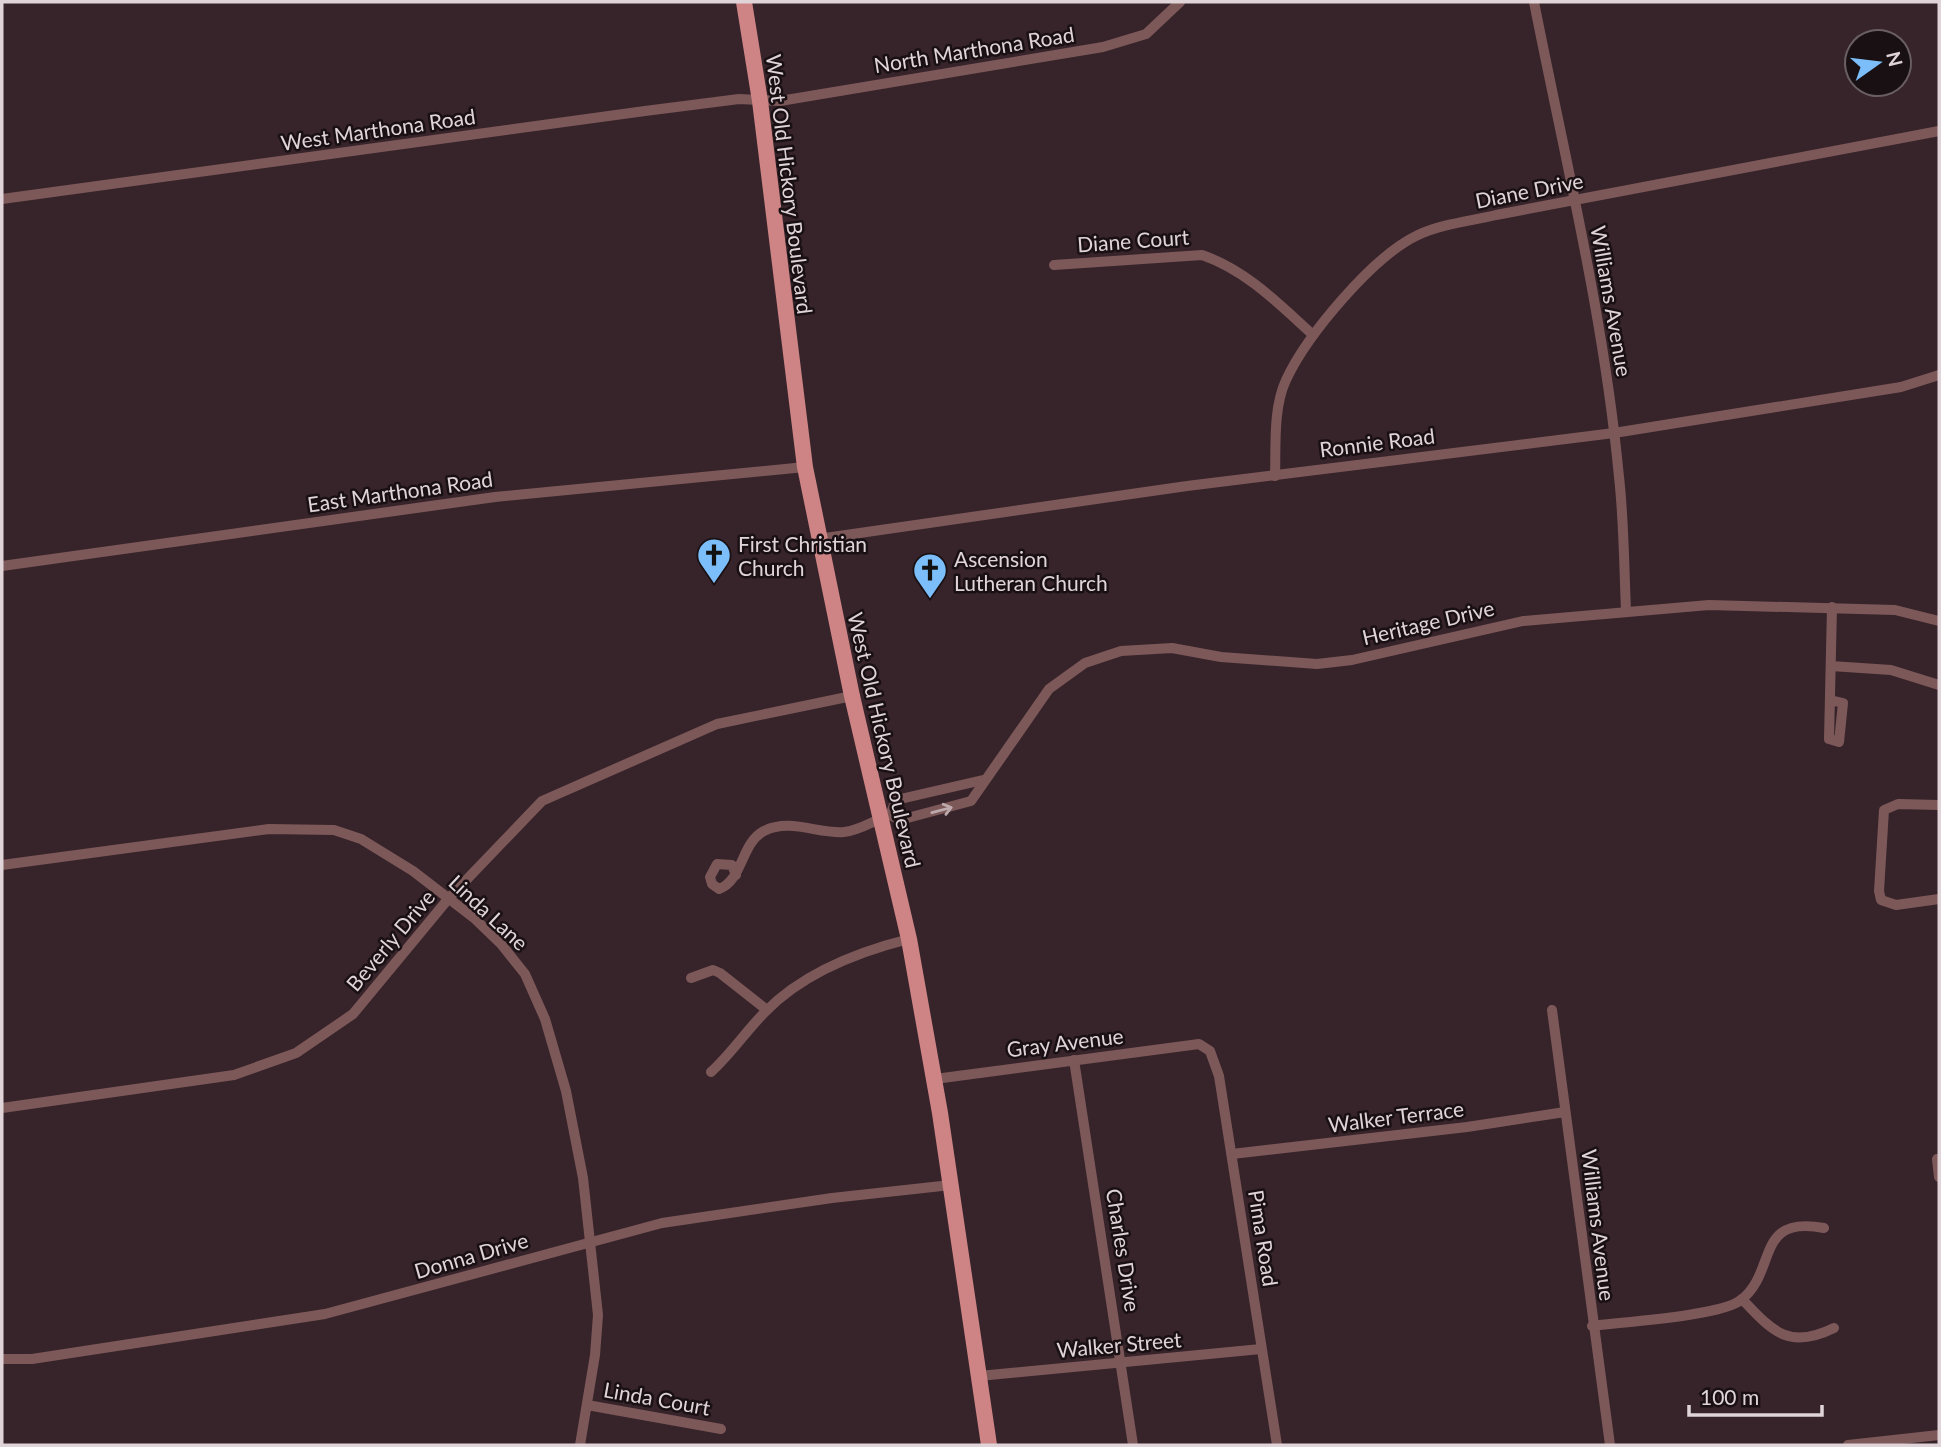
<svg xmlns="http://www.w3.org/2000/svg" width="1941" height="1447" viewBox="0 0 1941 1447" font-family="Lato,sans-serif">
  <rect width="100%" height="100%" fill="#37242b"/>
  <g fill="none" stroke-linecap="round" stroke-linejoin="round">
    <g stroke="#7d5859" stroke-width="10">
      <path d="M1534,2C1565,159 1604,317 1619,477C1624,521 1624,566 1626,610"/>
      <path d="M2,199L645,111L739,99L780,101L1103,47L1146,34L1180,2"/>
      <path d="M1054,265L1202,255C1246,270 1279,304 1313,335"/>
      <path d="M1275,476C1276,445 1273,408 1286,380C1307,335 1373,256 1418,235C1441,224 1471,221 1496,215L1939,131"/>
      <path d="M818,539L1187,486L1614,433L1901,387L1939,375"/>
      <path d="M2,566L495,497L805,467"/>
      <path d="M1831,666L1891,670L1939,685"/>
      <path d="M1830,700L1843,703L1839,742L1829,739L1832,607"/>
      <path d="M1939,805L1898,804L1884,810L1879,891L1881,900L1896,905L1939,899"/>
      <path d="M890,815L896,800L983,780"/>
      <path d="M2,865L269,829L334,830L361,839L413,871L474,918L501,944L525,974L545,1019L566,1091L583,1178L598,1315L595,1355L580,1445"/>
      <path d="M736,875L732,865L717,864L710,877L712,884L719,889C743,880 741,843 764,831C790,818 818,834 844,832C861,830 874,820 890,815L900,820L971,801L1049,689L1085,663L1121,651L1172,648L1221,657L1317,664L1352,660L1523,621L1709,605L1895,610L1939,621"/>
      <path d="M691,978L713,970L720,973L767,1010"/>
      <path d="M1552,1010L1610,1445"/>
      <path d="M1074,1060L1133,1445"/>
      <path d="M711,1072C731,1054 746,1031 765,1012C803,973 857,952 909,939"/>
      <path d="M935,1079L1199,1044L1210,1051L1219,1076L1277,1445"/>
      <path d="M2,1108L234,1075L296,1053L353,1014L449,898L542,801L717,724L852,696"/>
      <path d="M1232,1154L1467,1127L1565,1112"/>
      <path d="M1937,1159L1939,1177"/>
      <path d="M1742,1299C1773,1332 1789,1350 1834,1328"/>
      <path d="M1592,1326C1622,1322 1721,1316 1741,1300C1778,1271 1754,1215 1824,1228"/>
      <path d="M2,1359H32L325,1314L662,1223L832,1198L951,1185"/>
      <path d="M979,1376L1261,1349"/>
      <path d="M587,1405L721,1429"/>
      <path d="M1848,1445L1939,1435"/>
    </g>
    <path stroke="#ce8485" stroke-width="16" d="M744,2L760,101L805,467L852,696L909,939L940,1113L989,1445"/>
  </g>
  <defs><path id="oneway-shaft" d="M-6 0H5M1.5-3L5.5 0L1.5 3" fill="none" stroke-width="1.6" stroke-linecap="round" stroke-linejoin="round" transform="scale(1.75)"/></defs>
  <use stroke="#bda9ac" href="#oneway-shaft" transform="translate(942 810) rotate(-15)"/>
  <defs>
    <g id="church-pin" transform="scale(1.75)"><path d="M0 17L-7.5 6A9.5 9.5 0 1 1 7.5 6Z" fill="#7cbef9" stroke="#191013"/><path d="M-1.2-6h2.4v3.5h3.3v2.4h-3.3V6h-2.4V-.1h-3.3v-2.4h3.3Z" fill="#111"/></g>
  </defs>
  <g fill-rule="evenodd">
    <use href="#church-pin" x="714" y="555"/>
    <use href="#church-pin" x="930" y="570"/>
  </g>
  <g text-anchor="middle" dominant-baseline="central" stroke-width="5" stroke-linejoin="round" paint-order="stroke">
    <g font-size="21" fill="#e0d4d8" stroke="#191013">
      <text transform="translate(974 49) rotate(-9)">North Marthona Road</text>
      <text transform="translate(378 129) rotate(-8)">West Marthona Road</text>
      <text transform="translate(790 184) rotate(83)">West Old Hickory Boulevard</text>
      <text transform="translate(1529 190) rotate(-11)">Diane Drive</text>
      <text transform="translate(1133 240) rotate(-4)">Diane Court</text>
      <text transform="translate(1612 301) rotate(80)">Williams Avenue</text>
      <text transform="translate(1377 442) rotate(-7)">Ronnie Road</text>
      <text transform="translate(400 491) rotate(-8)">East Marthona Road</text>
      <text transform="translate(1428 622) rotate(-13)">Heritage Drive</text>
      <text transform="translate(885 740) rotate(77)">West Old Hickory Boulevard</text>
      <text transform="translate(489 912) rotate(43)">Linda Lane</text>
      <text transform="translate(390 940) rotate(-50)">Beverly Drive</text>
      <text transform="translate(1065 1042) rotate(-7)">Gray Avenue</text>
      <text transform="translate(1396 1116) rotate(-7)">Walker Terrace</text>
      <text transform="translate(1599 1225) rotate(83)">Williams Avenue</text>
      <text transform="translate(1264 1238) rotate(81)">Pima Road</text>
      <text transform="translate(1124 1250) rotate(81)">Charles Drive</text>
      <text transform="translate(471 1255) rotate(-16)">Donna Drive</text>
      <text transform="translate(1119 1344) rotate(-5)">Walker Street</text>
      <text transform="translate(657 1398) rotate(10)">Linda Court</text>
    </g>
    <g font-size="21" fill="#e0d4d8" stroke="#191013" text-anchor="start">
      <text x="738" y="543">First Christian<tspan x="738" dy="24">Church</tspan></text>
      <text x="954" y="558">Ascension<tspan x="954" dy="24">Lutheran Church</tspan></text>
    </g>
  </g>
  <rect width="1941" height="1447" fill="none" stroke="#e0d4d8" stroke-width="7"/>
  <g transform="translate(1878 63) rotate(76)"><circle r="33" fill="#191013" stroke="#695e62" stroke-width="2"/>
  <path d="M0-5L12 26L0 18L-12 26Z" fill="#7cbef9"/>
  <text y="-10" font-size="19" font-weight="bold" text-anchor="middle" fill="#e0d4d8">N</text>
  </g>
  <path d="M1689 1405v10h133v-10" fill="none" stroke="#e0d4d8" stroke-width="3.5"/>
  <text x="1700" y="1405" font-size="21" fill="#e0d4d8" stroke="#191013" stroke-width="5" paint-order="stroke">100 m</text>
</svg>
